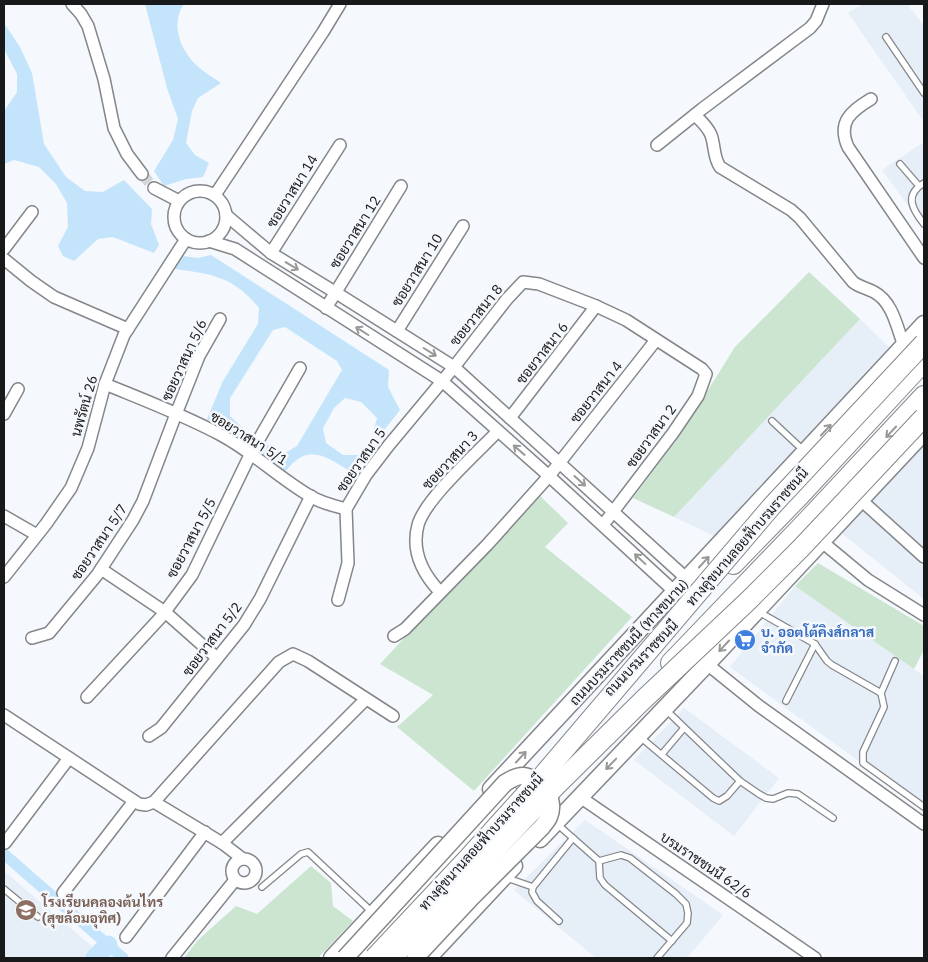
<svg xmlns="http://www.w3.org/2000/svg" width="928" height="962" viewBox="0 0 928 962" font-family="'IBM Plex Sans',Sarabun,sans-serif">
  <rect width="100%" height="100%" fill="#f5f8fc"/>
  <g fill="#e6eef8">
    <path d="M863,4H907L924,26V122L848,13Z"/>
    <path d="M924,142V228L882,170Z"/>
    <path d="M860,319L889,347L714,536L674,517Z"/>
    <path d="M924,438V599L844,535L839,528Z"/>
    <path d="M795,586L924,676V809L730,667Z"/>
    <path d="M684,708L779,778L734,836L634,760Z"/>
    <path d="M585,820L723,915L687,958H596L514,890Z"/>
    <path d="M4,871L95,949L85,958H4Z"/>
  </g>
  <g fill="#cbe5d0">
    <path d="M809,272L860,319L674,517L633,498L678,438L735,347Z"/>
    <path d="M538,494L568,523L545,547L632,617L474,791L397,727L433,695L380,664Z"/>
    <path d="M818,563L924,626V650L914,669L795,586Z"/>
    <path d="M311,866L331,883L333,906L353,921L318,958H184L198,940L236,906L257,914Z"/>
  </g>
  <g fill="#c4e4fc">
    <path d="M145,4H184C172,21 178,43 190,58C197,68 211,76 221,83L198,98L192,111L186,143L195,155L209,163L203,177L186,179L164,186L154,171L173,140L178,119L167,88Z"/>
    <path d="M4,23L20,47L32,73L44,144L66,177L85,191L103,192L124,180L152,209L151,224L159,245L154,253L113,237L98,239L74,261L63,256L58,246L68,227L67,203L56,184L39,167L14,160L4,164V111L17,92V74L4,49Z"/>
    <path d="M211,255L389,370L388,387L400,410L381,434L374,429L377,418L361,402L345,398L334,408L323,428L326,443L343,455H363L351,472C325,456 308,442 285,472L258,451L264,443L285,453L297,446L342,370L337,361L285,327L273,330L230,398V416L247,432L243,440L207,419L223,381L258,324L259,308C234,277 213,274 175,269L183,256L198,258Z"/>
  </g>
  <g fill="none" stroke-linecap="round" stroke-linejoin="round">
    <path stroke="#c4e4fc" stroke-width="11" d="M4,854L123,958"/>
    <path stroke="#c4e4fc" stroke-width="19" d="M95,958L108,945"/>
    <path stroke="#d4d7da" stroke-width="11" stroke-dasharray="11 5.5" stroke-linecap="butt" d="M142,174L154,188"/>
    <g stroke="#84868a" stroke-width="8">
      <g id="service">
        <path d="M886,37L924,93"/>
        <path d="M900,164L919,186"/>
        <path d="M924,183C904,195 912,209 924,224"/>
        <path d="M772,421L803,450"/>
        <path d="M759,612L815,644L827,661L832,665L881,693L884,707L863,752V763L924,807"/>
        <path d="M881,693L895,661"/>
        <path d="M786,701L815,644"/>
        <path d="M666,710L740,781L759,794L766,798L773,799L788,793L798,794L833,818"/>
        <path d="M639,736L713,798L719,801L727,796L740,781"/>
        <path d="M662,754L684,728"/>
        <path d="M557,824L599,861L600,878L605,885L672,941"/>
        <path d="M599,861L621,855L630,858L676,894L686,904L688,913L687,923L657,958"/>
        <path d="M507,878L533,887"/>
        <path d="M262,887L301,854L308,852L372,912"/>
        <path d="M4,889L38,917"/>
        <path d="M559,921L537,901L532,892L533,887L573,838"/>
      </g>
    </g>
    <g stroke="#84868a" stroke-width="14">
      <g id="minor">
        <path d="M72,4L81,14L88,26L104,79L114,128L127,154L142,174"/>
        <path d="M871,99C851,111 837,122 848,147L924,258"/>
        <path d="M695,115C701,121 708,127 711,135C715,145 713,157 720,167L791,210L800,218L853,282C859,287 867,288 874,292C893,302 897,328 904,346"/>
        <path d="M657,145L702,109L810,28L816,21L823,4"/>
        <path d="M154,188L179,201"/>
        <circle cx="200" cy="217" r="26"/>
        <path d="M215,195L323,32L340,4"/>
        <path d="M226,215L271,253L338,294L454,367L687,579"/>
        <path d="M209,241L235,249L442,381L549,476L675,592"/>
        <path d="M4,249L32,212"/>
        <path d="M271,253L340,145"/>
        <path d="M4,259L31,281L54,297L128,329"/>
        <path d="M326,308L401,186"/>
        <path d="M397,331L463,226"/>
        <path d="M105,384C144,400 184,415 221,435C253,452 279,478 310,496C321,503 334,506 346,509"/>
        <path d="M4,414L18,389"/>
        <path d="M510,418L596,306"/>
        <path d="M861,500L924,557"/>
        <path d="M4,516L37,535"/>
        <path d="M821,541L868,580L924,615"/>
        <path d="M101,569L165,612L217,658"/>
        <path d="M4,577L46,524L71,488L88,448L105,384L124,335L186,239"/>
        <path d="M440,592C423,574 411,551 418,525C425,499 478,452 498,431"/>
        <path d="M338,600L348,563L346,509L366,475L389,445L454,367L507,299L523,282L539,284L596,306L626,320L702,369L706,374L698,396L673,433L603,525"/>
        <path d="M394,636L405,629L487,545L549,476L656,340"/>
        <path d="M32,638L49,633L97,575L133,520L143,501L176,414L199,356L220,319"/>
        <path d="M707,664L759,706L924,824"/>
        <path d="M87,697L161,617L192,575L251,453L300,368"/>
        <path d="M4,715L139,804L146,805L154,802L222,843L243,859"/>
        <path d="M149,736L161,728L244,625L260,599L311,496"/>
        <path d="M580,797L815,958"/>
        <path d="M154,802L279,662L293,654L308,661L393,716"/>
        <path d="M5,843L69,758"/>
        <path d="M222,843L366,699"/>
        <circle cx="244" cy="871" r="12"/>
        <path d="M63,893L134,801"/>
        <path d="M126,937L205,832"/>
        <path d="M172,958L235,880"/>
      </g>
    </g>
    <g stroke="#84868a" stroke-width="19">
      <g id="secondary">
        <path d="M491,789L924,324"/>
        <path d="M540,839L707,664L924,432"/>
        <path d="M332,958L438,845"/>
        <path d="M428,958L514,866"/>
      </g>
    </g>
    <g stroke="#84868a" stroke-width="22">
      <g id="trunk">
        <path d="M733,564L800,495L924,361"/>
        <path d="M671,663L811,517L924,396"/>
        <path d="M361,958L511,797"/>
      </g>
    </g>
    <use href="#service" stroke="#fff" stroke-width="5.5"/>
    <use href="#minor" stroke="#fff" stroke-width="11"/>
    <use href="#secondary" stroke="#fff" stroke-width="16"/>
    <use href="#trunk" stroke="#fff" stroke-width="20"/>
    <g stroke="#84868a" stroke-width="19" stroke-linecap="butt">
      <path id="secondary-bridge" d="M345,958L505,783C511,779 516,776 523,776C541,778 557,799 549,817C548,820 544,824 542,827L471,898L415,958"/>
    </g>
    <g stroke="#84868a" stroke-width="21" stroke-linecap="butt">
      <g id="primary-bridge">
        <path d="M374,958L468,858L543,775L771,507L924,343"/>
        <path d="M392,958L556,786L643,700L749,600L801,548L924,417"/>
      </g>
    </g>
    <use href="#secondary-bridge" stroke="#fff" stroke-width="16"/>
    <use href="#primary-bridge" stroke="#fff" stroke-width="19"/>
  </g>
  <defs><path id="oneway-shaft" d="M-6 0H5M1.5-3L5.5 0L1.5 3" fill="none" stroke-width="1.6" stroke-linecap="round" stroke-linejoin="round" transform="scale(1.25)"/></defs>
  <g stroke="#979898">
    <use href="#oneway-shaft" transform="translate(292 266) rotate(31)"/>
    <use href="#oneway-shaft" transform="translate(362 331) rotate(-148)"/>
    <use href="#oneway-shaft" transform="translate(430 352) rotate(32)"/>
    <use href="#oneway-shaft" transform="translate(826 430) rotate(-47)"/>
    <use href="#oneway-shaft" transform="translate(891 432) rotate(133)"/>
    <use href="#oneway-shaft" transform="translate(519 450) rotate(-139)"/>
    <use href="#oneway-shaft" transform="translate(580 481) rotate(42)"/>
    <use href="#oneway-shaft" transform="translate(640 559) rotate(-137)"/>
    <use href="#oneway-shaft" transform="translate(704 562) rotate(-47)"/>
    <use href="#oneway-shaft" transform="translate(724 646) rotate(133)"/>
    <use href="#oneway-shaft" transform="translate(521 757) rotate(-47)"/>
    <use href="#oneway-shaft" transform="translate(611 764) rotate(134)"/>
  </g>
  <defs>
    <g id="supermarket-disc" transform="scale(1.125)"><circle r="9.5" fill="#3f7fe0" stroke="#f5f8fc"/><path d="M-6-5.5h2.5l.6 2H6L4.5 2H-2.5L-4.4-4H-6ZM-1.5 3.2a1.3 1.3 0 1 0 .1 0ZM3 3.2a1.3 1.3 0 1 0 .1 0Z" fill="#fff"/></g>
    <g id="school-disc" transform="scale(1.125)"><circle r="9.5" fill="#8d6e63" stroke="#f5f8fc"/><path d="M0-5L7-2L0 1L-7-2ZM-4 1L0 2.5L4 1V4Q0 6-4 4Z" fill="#fff"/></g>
  </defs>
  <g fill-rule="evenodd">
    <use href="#supermarket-disc" x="745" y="640"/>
    <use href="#school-disc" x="26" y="910"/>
  </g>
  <g text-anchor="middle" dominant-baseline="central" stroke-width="5" stroke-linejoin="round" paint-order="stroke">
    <g font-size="14" fill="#18191b" stroke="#f5f8fc">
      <text transform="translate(292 191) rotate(-58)">ซอยวาสนา 14</text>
      <text transform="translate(355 232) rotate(-58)">ซอยวาสนา 12</text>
      <text transform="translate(417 270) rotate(-58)">ซอยวาสนา 10</text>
      <text transform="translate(476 315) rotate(-51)">ซอยวาสนา 8</text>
      <text transform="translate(542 353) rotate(-52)">ซอยวาสนา 6</text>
      <text transform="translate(184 360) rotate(-65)">ซอยวาสนา 5/6</text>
      <text transform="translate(596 392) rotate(-52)">ซอยวาสนา 4</text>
      <text transform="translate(84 406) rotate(-74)">นพรัตน์ 26</text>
      <text transform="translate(651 436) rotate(-54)">ซอยวาสนา 2</text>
      <text transform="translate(249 438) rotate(32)">ซอยวาสนา 5/1</text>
      <text transform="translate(361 460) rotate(-55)">ซอยวาสนา 5</text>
      <text transform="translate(450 460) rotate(-47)">ซอยวาสนา 3</text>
      <text transform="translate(747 537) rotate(-49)">ทางคู่ขนานลอยฟ้าบรมราชชนนี</text>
      <text transform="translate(191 538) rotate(-62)">ซอยวาสนา 5/5</text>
      <text transform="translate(99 542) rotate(-56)">ซอยวาสนา 5/7</text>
      <text transform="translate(212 639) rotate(-53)">ซอยวาสนา 5/2</text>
      <text transform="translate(629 642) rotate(-47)">ถนนบรมราชชนนี (ทางขนาน)</text>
      <text transform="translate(641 658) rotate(-46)">ถนนบรมราชชนนี</text>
      <text transform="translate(481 842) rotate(-48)">ทางคู่ขนานลอยฟ้าบรมราชชนนี</text>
      <text transform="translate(706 865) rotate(34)">บรมราชชนนี 62/6</text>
    </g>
    <g font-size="14" font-weight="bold" fill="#366cbe" stroke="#f5f8fc" text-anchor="start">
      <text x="761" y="632">บ. ออตโต้คิงส์กลาส<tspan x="761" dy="16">จำกัด</tspan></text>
    </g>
    <g font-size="14" font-weight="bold" fill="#785e54" stroke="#f5f8fc" text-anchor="start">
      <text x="42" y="902">โรงเรียนคลองต้นไทร<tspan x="42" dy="16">(สุขล้อมอุทิศ)</tspan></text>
    </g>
  </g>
  <rect width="928" height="962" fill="none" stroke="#18191b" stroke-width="10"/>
</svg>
